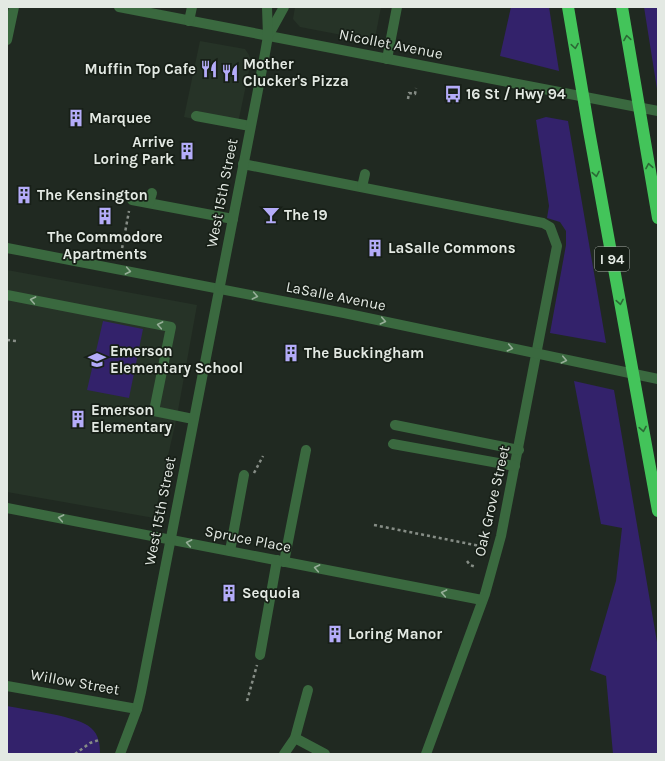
<svg xmlns="http://www.w3.org/2000/svg" width="665" height="761" viewBox="0 0 665 761" font-family="Karla,sans-serif">
  <rect width="100%" height="100%" fill="#202921"/>
  <g fill="#263327">
    <path d="M295,7H381L376,33L373,38L368,40L300,27L293,19Z"/>
    <path d="M200,41L245,49L249,55L251,61L237,128L184,117Z"/>
    <path d="M7,270L197,305L177,416L154,518L7,492Z"/>
  </g>
  <g fill="#33226b">
    <path d="M511,7H549L559,71L500,56Z"/>
    <path d="M644,7H658V89H657Z"/>
    <path d="M546,117L568,121L606,343L550,333L566,245V231L560,222L547,218L549,206L536,120Z"/>
    <path d="M103,321L143,329L129,398L87,390Z"/>
    <path d="M574,381L614,390L658,648V754H613L606,676L590,670L616,581L622,528L601,524Z"/>
    <path d="M7,706C26,710 79,716 91,728C99,735 100,744 100,754H7Z"/>
  </g>
  <g fill="none" stroke-linecap="round" stroke-linejoin="round">
    <g stroke="#868d86" stroke-width="2.5" stroke-dasharray="3 3" stroke-linecap="butt">
      <path d="M408,99L409,93L415,94L416,88"/>
      <path d="M121,254L129,211"/>
      <path d="M7,340L16,341"/>
      <path d="M254,473L263,456"/>
      <path d="M374,525L480,546"/>
      <path d="M467,561L470,565L476,567"/>
      <path d="M247,701L257,665"/>
      <path d="M75,754L90,743L99,740"/>
    </g>
    <g stroke="#3a693f" stroke-width="10">
      <path d="M119,7L658,111"/>
      <path d="M189,21L192,7"/>
      <path d="M268,36L284,7"/>
      <path d="M7,40L14,7"/>
      <path d="M387,59L397,7"/>
      <path d="M196,116L250,126"/>
      <path d="M243,164L543,223L550,227L557,246L501,536L485,594L426,754"/>
      <path d="M362,187L365,174"/>
      <path d="M132,200L233,219"/>
      <path d="M149,203L152,193"/>
      <path d="M7,248L344,313L658,379"/>
      <path d="M7,295L171,327L154,411L193,419"/>
      <path d="M395,425L519,450"/>
      <path d="M393,444L515,466"/>
      <path d="M7,508L482,600"/>
      <path d="M230,551L244,475"/>
      <path d="M284,562L306,450"/>
      <path d="M260,655L277,560"/>
      <path d="M7,686L137,709"/>
      <path d="M295,738L325,754"/>
      <path d="M120,754L137,709L141,692L264,59L268,36L267,7"/>
      <path d="M284,754L295,738L308,690"/>
    </g>
    <g stroke="#43c45a" stroke-width="12">
      <path d="M568,7L589,131L658,511"/>
      <path d="M622,7L658,218"/>
    </g>
  </g>
  <defs><path id="oneway-chevron" d="M-2-3.5L2.5 0L-2 3.5" fill="none" stroke-width="1.6" stroke-linecap="round" stroke-linejoin="round"/></defs>
  <g stroke="#2b6935">
    <use href="#oneway-chevron" transform="translate(627 38) rotate(-99)"/>
    <use href="#oneway-chevron" transform="translate(575 46) rotate(81)"/>
    <use href="#oneway-chevron" transform="translate(649 166) rotate(-100)"/>
    <use href="#oneway-chevron" transform="translate(596 174) rotate(80)"/>
    <use href="#oneway-chevron" transform="translate(620 302) rotate(80)"/>
    <use href="#oneway-chevron" transform="translate(643 429) rotate(80)"/>
  </g>
  <g stroke="#97af99">
    <use href="#oneway-chevron" transform="translate(128 271) rotate(11)"/>
    <use href="#oneway-chevron" transform="translate(255 296) rotate(11)"/>
    <use href="#oneway-chevron" transform="translate(33 300) rotate(-169)"/>
    <use href="#oneway-chevron" transform="translate(383 321) rotate(12)"/>
    <use href="#oneway-chevron" transform="translate(160 325) rotate(-169)"/>
    <use href="#oneway-chevron" transform="translate(510 348) rotate(12)"/>
    <use href="#oneway-chevron" transform="translate(564 360) rotate(13)"/>
    <use href="#oneway-chevron" transform="translate(61 518) rotate(-169)"/>
    <use href="#oneway-chevron" transform="translate(189 543) rotate(-169)"/>
    <use href="#oneway-chevron" transform="translate(317 568) rotate(-169)"/>
    <use href="#oneway-chevron" transform="translate(444 593) rotate(-169)"/>
  </g>
  <defs>
    <g id="restaurant-bare" transform="scale(1.38)"><path d="M-5-6h1v4h1v-4h1v4h1v-4h1v5L-1.5 .5V6h-2V.5L-5-1ZM5-6V6H3V1.5H1.5Q1.5-4 5-6Z" fill="#b4acf9" stroke="#171f17" stroke-width="2.5" paint-order="stroke"/></g>
    <g id="bus-bare" transform="scale(1.38)"><path d="M-5-6H5V4H4V6H2V4H-2V6H-4V4H-5ZM-3.5-4V0h7V-4ZM-3.5 1.2v1.5H-2V1.2ZM2 1.2v1.5H3.5V1.2Z" fill="#b4acf9" stroke="#171f17" stroke-width="2.5" paint-order="stroke"/></g>
    <g id="building-bare" transform="scale(1.38)"><path d="M-4-6H4V6H1V3H-1V6H-4ZM-2.5-4.3h1.7v1.8h-1.7ZM.8-4.3h1.7v1.8H.8ZM-2.5-1h1.7V.8h-1.7ZM.8-1h1.7V.8H.8Z" fill="#b4acf9" stroke="#171f17" stroke-width="2.5" paint-order="stroke"/></g>
    <g id="bar-bare" transform="scale(1.38)"><path d="M-6-5H6L.8 .8V4.5H3.5V6h-7V4.5H-.8V.8Z" fill="#b4acf9" stroke="#171f17" stroke-width="2.5" paint-order="stroke"/></g>
    <g id="school-bare" transform="scale(1.38)"><path d="M0-5L7-2L0 1L-7-2ZM-4 1L0 2.5L4 1V4Q0 6-4 4Z" fill="#b4acf9" stroke="#171f17" stroke-width="2.5" paint-order="stroke"/></g>
  </defs>
  <g fill-rule="evenodd">
    <use href="#restaurant-bare" x="209" y="69"/>
    <use href="#restaurant-bare" x="230" y="73"/>
    <use href="#bus-bare" x="453" y="94"/>
    <use href="#building-bare" x="76" y="118"/>
    <use href="#building-bare" x="187" y="151"/>
    <use href="#building-bare" x="24" y="195"/>
    <use href="#bar-bare" x="271" y="215"/>
    <use href="#building-bare" x="105" y="216"/>
    <use href="#building-bare" x="375" y="248"/>
    <use href="#building-bare" x="291" y="353"/>
    <use href="#school-bare" x="97" y="360"/>
    <use href="#building-bare" x="78" y="419"/>
    <use href="#building-bare" x="229" y="593"/>
    <use href="#building-bare" x="335" y="634"/>
  </g>
  <g text-anchor="middle" dominant-baseline="central" stroke-width="3.5" stroke-linejoin="round" paint-order="stroke">
    <rect fill="#171f17" stroke="#a6aca6" stroke-width="1" x="595" y="247" width="34" height="24" rx="3"/>
    <g font-size="14" font-weight="bold" fill="#e3e9e3">
      <text x="612" y="259">I 94</text>
    </g>
    <g font-size="15" fill="#e3e9e3" stroke="#171f17">
      <text transform="translate(391 44) rotate(11)">Nicollet Avenue</text>
      <text transform="translate(222 193) rotate(-79)">West 15th Street</text>
      <text transform="translate(336 296) rotate(11)">LaSalle Avenue</text>
      <text transform="translate(492 501) rotate(-77)">Oak Grove Street</text>
      <text transform="translate(160 511) rotate(-79)">West 15th Street</text>
      <text transform="translate(248 539) rotate(11)">Spruce Place</text>
      <text transform="translate(75 682) rotate(10)">Willow Street</text>
    </g>
    <g font-size="15" font-weight="bold" fill="#e3e9e3" stroke="#171f17" text-anchor="start">
      <text x="243" y="64">Mother<tspan x="243" dy="17">Clucker's Pizza</tspan></text>
      <text x="196" y="69" text-anchor="end">Muffin Top Cafe</text>
      <text x="466" y="94">16 St / Hwy 94</text>
      <text x="89" y="118">Marquee</text>
      <text x="174" y="142" text-anchor="end">Arrive<tspan x="174" dy="17">Loring Park</tspan></text>
      <text x="37" y="195">The Kensington</text>
      <text x="284" y="215">The 19</text>
      <text x="105" y="237" text-anchor="middle">The Commodore<tspan x="105" dy="17">Apartments</tspan></text>
      <text x="388" y="248">LaSalle Commons</text>
      <text x="110" y="351">Emerson<tspan x="110" dy="17">Elementary School</tspan></text>
      <text x="304" y="353">The Buckingham</text>
      <text x="91" y="410">Emerson<tspan x="91" dy="17">Elementary</tspan></text>
      <text x="242" y="593">Sequoia</text>
      <text x="348" y="634">Loring Manor</text>
    </g>
  </g>
  <rect width="665" height="761" fill="none" stroke="#e3e9e3" stroke-width="16"/>
</svg>
